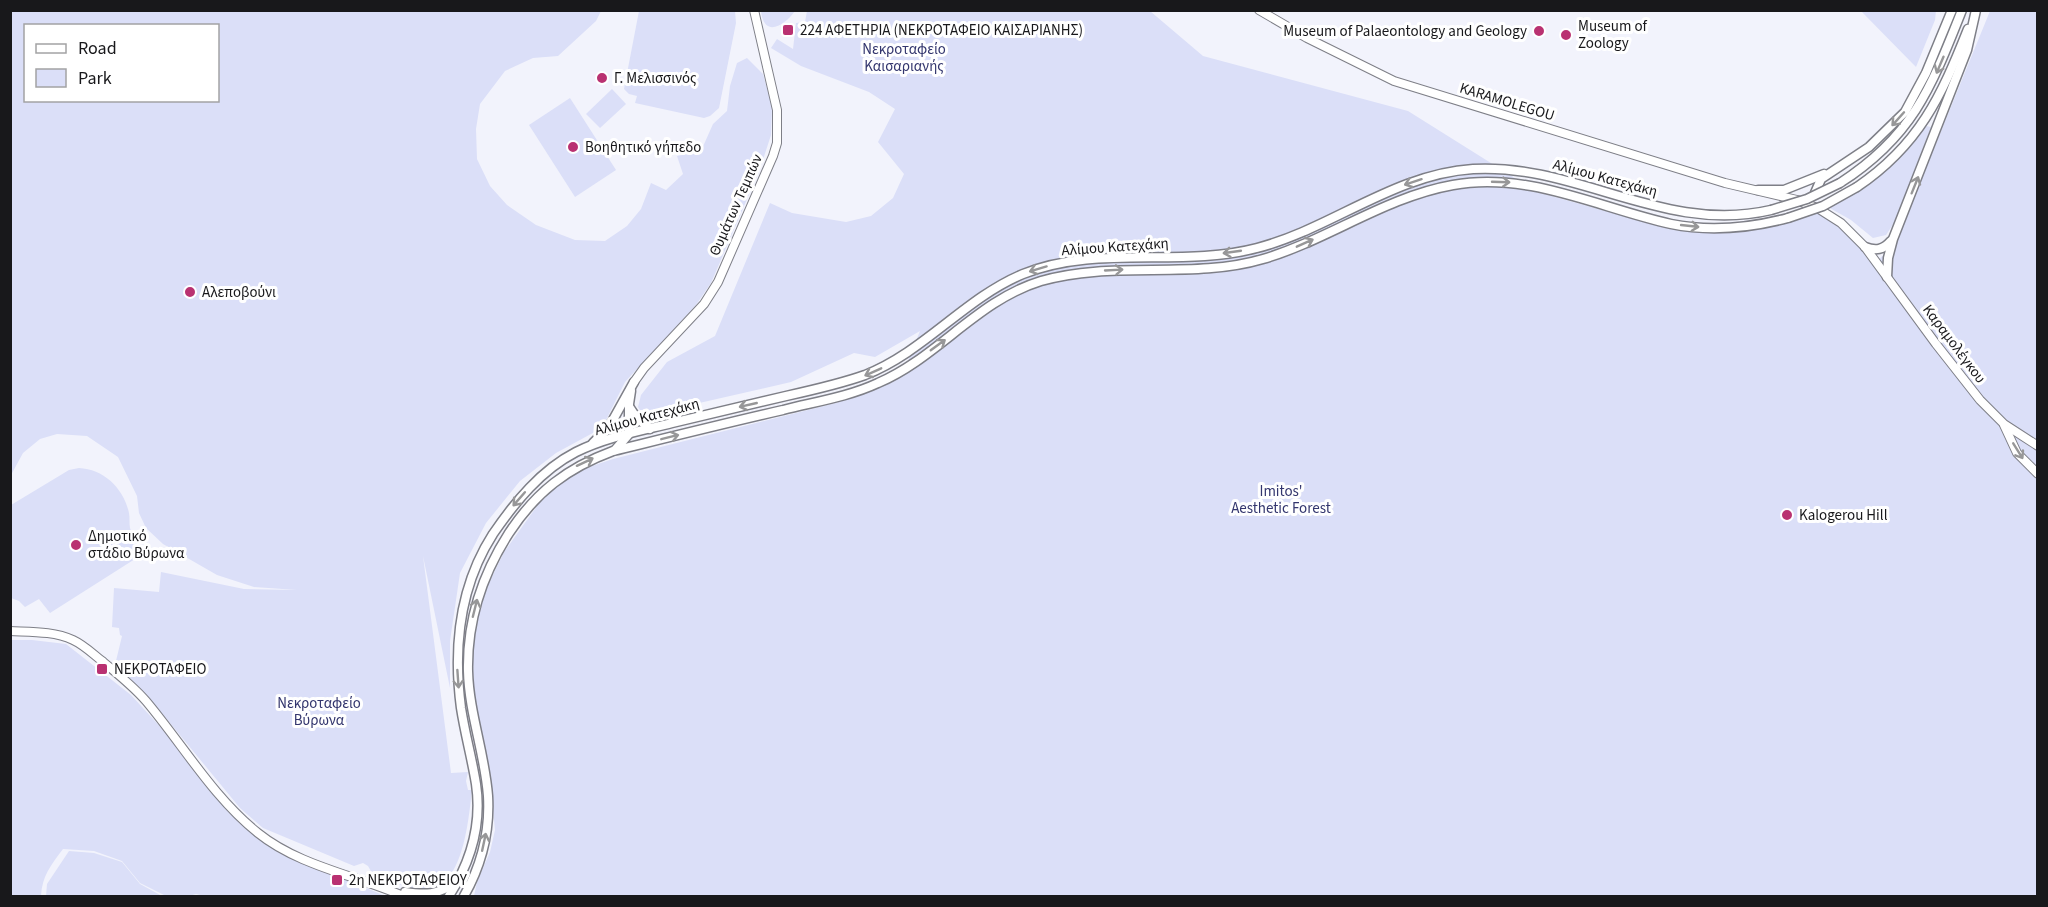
<svg xmlns="http://www.w3.org/2000/svg" width="2048" height="907" viewBox="0 0 2048 907" font-family="'Source Sans 3',sans-serif">
  <rect width="100%" height="100%" fill="#f2f3fc"/>
  <g fill="#dbdff8" fill-rule="evenodd">
    <path d="M11,10L601,11L596,21L558,56L533,58L505,71L480,104L476,129L477,159L490,186L507,205L536,225L575,240L605,241L627,226L641,209L651,183L666,190L683,174L677,156L701,151L713,124L727,111L730,86L737,63L747,58L763,74L772,106L771,135L760,169L711,283L696,305L625,382L602,428L556,453L520,481L486,523L460,573L450,641V688L423,556L451,773L468,772L466,781L468,790H472C469,816 464,878 435,887C414,893 390,881 372,873L368,866L363,863L354,866L263,828L240,808L146,694L115,665L122,636L120,635L119,628L112,627L114,588L159,592L161,572L244,589L297,590L254,587L217,575L163,544L146,528L139,513L137,496L118,457L87,436L57,434L40,439L23,453L11,475ZM26,26H218V100H26Z"/>
    <path d="M639,11H735L736,23L719,108L710,116L704,118L635,103L637,96L629,94L624,89Z"/>
    <path d="M761,11V10L795,11C785,25 764,39 761,11Z"/>
    <path d="M807,11H1150L1203,56L1408,111L1537,192L1663,227L1728,231L1818,211L1842,227L1875,263L1895,244L1990,11H2037V896H474L477,882L490,852L495,830L491,790L474,693L473,662V642L478,616L487,587L504,552L545,495L577,471L613,459L836,403L874,388L903,373L920,331L875,357L854,353L791,382L651,414L642,413L638,407L641,395L667,362L715,336L770,203L792,213L846,222L871,216L893,198L904,174L878,142L895,109L869,92L801,66L771,48L777,39L793,49L796,23L805,22Z"/>
    <path d="M1861,11H1936L1935,20L1916,67Z"/>
    <path d="M612,89L626,104L600,128L586,114Z"/>
    <path d="M570,98L616,170L575,197L529,125Z"/>
    <path d="M1926,126L1931,127L1894,223L1886,235L1873,238L1851,220L1828,207C1874,184 1895,168 1926,126Z"/>
    <path d="M79,468C104,469 124,489 129,513C130,518 129,523 130,528C132,536 141,545 146,552L50,613L39,599L25,607L19,601L11,598V505L69,470Z"/>
    <path d="M11,640H32L66,644L131,695L177,745L233,815L301,860L385,896H204L196,894L189,896H166L140,883L122,861L94,851L63,849C51,865 42,876 41,896H11Z"/>
    <path d="M69,851L94,853L122,862L140,884L162,896H46L47,884Z"/>
  </g>
  <g fill="none" stroke-linecap="round" stroke-linejoin="round">
    <g stroke="#7e7f87" stroke-width="10">
      <g id="secondary">
        <path d="M1259,10L1307,38L1394,81L1725,183L1797,200L1819,209L1841,223L1865,247L1936,344L1980,400L2004,424L2038,446"/>
        <path d="M634,382L644,368L704,304L718,282L773,156L777,143V110L754,10"/>
        <path d="M2004,425L2017,453L2038,474"/>
        <path d="M10,631C31,632 54,631 73,640C84,645 93,654 102,661C118,674 133,686 146,701C183,745 213,797 258,833C299,866 355,875 403,896"/>
      </g>
    </g>
    <g stroke="#7e7f87" stroke-width="11">
      <g id="primary">
        <path d="M1840,183C1913,136 1931,88 1962,10"/>
        <path d="M1857,187C1919,145 1941,97 1968,29"/>
        <path d="M1758,190H1784L1824,174"/>
        <path d="M1815,193L1821,179L1869,147L1905,112L1926,73L1952,10"/>
        <path d="M1865,247C1876,251 1883,250 1891,241"/>
        <path d="M1887,277L1888,258L1893,239L1967,50L1976,10"/>
        <path d="M630,408L636,417L650,429"/>
        <path d="M593,443L609,427L634,382"/>
        <path d="M615,450L629,434V404L631,391"/>
        <path d="M405,892C425,895 438,895 454,883"/>
        <path d="M449,896C470,863 482,824 476,784C472,759 465,734 461,708C453,647 459,587 493,534C515,502 541,470 576,452C606,437 640,431 672,423C710,414 748,405 786,396C813,390 840,384 865,375C924,352 965,298 1023,274C1097,244 1181,268 1257,248C1331,229 1394,174 1473,169C1577,163 1664,235 1771,210"/>
        <path d="M464,896C481,866 490,831 488,796C485,754 469,713 468,671C467,621 482,575 509,533C536,492 567,468 613,451C670,437 726,423 783,410C814,402 848,397 878,383C937,358 978,300 1041,281C1113,260 1192,280 1263,259C1328,240 1385,197 1453,185C1528,171 1599,208 1671,224C1710,232 1750,228 1788,218"/>
      </g>
    </g>
    <use href="#secondary" stroke="#fff" stroke-width="8"/>
    <use href="#primary" stroke="#fff" stroke-width="8"/>
    <g stroke="#7e7f87" stroke-width="11" stroke-linecap="butt">
      <g id="primary-bridge">
        <path d="M1771,210L1807,199L1840,183"/>
        <path d="M1788,218L1823,206L1857,187"/>
      </g>
    </g>
    <use href="#primary-bridge" stroke="#fff" stroke-width="8"/>
  </g>
  <defs><path id="oneway-shaft" d="M-6 0H5M1.5-3L5.5 0L1.5 3" fill="none" stroke-width="1.6" stroke-linecap="round" stroke-linejoin="round" transform="scale(1.5)"/></defs>
  <g stroke="#979798">
    <use href="#oneway-shaft" transform="translate(1940 65) rotate(113)"/>
    <use href="#oneway-shaft" transform="translate(1898 119) rotate(132)"/>
    <use href="#oneway-shaft" transform="translate(1413 182) rotate(162)"/>
    <use href="#oneway-shaft" transform="translate(1501 182) rotate(2)"/>
    <use href="#oneway-shaft" transform="translate(1915 185) rotate(-68)"/>
    <use href="#oneway-shaft" transform="translate(1690 226) rotate(6)"/>
    <use href="#oneway-shaft" transform="translate(1305 243) rotate(-24)"/>
    <use href="#oneway-shaft" transform="translate(1232 252) rotate(172)"/>
    <use href="#oneway-shaft" transform="translate(1038 269) rotate(163)"/>
    <use href="#oneway-shaft" transform="translate(1114 270) rotate(-3)"/>
    <use href="#oneway-shaft" transform="translate(938 345) rotate(-36)"/>
    <use href="#oneway-shaft" transform="translate(873 372) rotate(156)"/>
    <use href="#oneway-shaft" transform="translate(748 405) rotate(167)"/>
    <use href="#oneway-shaft" transform="translate(670 437) rotate(-14)"/>
    <use href="#oneway-shaft" transform="translate(2018 451) rotate(58)"/>
    <use href="#oneway-shaft" transform="translate(585 462) rotate(-25)"/>
    <use href="#oneway-shaft" transform="translate(519 499) rotate(131)"/>
    <use href="#oneway-shaft" transform="translate(475 608) rotate(-76)"/>
    <use href="#oneway-shaft" transform="translate(458 679) rotate(86)"/>
    <use href="#oneway-shaft" transform="translate(484 842) rotate(-78)"/>
  </g>
  <g fill="#b93171" stroke="#fff" stroke-width="2">
    <rect x="782" y="24" width="12" height="12" rx="3"/>
    <circle cx="1539" cy="31" r="6"/>
    <circle cx="1566" cy="35" r="6"/>
    <circle cx="602" cy="78" r="6"/>
    <circle cx="573" cy="147" r="6"/>
    <circle cx="190" cy="292" r="6"/>
    <circle cx="1787" cy="515" r="6"/>
    <circle cx="76" cy="545" r="6"/>
    <rect x="96" y="663" width="12" height="12" rx="3"/>
    <rect x="331" y="874" width="12" height="12" rx="3"/>
  </g>
  <g text-anchor="middle" dominant-baseline="central" stroke-width="6" stroke-linejoin="round" paint-order="stroke">
    <g font-size="15" fill="#18181b" stroke="#fff" text-anchor="start">
      <text x="1578" y="26">Museum of<tspan x="1578" dy="17">Zoology</tspan></text>
      <text x="800" y="30">224 ΑΦΕΤΗΡΙΑ (ΝΕΚΡΟΤΑΦΕΙΟ ΚΑΙΣΑΡΙΑΝΗΣ)</text>
      <text x="1527" y="31" text-anchor="end">Museum of Palaeontology and Geology</text>
      <text x="614" y="78">Γ. Μελισσινός</text>
      <text x="585" y="147">Βοηθητικό γήπεδο</text>
      <text x="202" y="292">Αλεποβούνι</text>
      <text x="1799" y="515">Kalogerou Hill</text>
      <text x="88" y="536">Δημοτικό<tspan x="88" dy="17">στάδιο Βύρωνα</tspan></text>
      <text x="114" y="669">ΝΕΚΡΟΤΑΦΕΙΟ</text>
      <text x="349" y="880">2η ΝΕΚΡΟΤΑΦΕΙΟΥ</text>
    </g>
    <g font-size="15" fill="#33366e" stroke="#fff">
      <text x="904" y="49">Νεκροταφείο<tspan x="904" dy="17">Καισαριανής</tspan></text>
      <text x="1281" y="491">Imitos'<tspan x="1281" dy="17">Aesthetic Forest</tspan></text>
      <text x="319" y="703">Νεκροταφείο<tspan x="319" dy="17">Βύρωνα</tspan></text>
    </g>
    <g font-size="15" fill="#18181b" stroke="#fff">
      <text transform="translate(1507 102) rotate(17)">KARAMOLEGOU</text>
      <text transform="translate(1605 178) rotate(15)">Αλίμου Κατεχάκη</text>
      <text transform="translate(736 205) rotate(-66)">Θυμάτων Τεμπών</text>
      <text transform="translate(1115 247) rotate(-4)">Αλίμου Κατεχάκη</text>
      <text transform="translate(1954 344) rotate(53)">Καραμολέγκου</text>
      <text transform="translate(647 417) rotate(-15)">Αλίμου Κατεχάκη</text>
    </g>
  </g>
  <rect width="2048" height="907" fill="none" stroke="#18181b" stroke-width="24"/>
  <rect x="24" y="24" width="195" height="78" fill="#ffffff" stroke="#a3a3a4" stroke-width="1.5"/>
  <rect x="36" y="44" width="30" height="9" fill="#ffffff" stroke="#a3a3a4" stroke-width="1.5"/>
  <text x="78" y="54" font-size="18" fill="#18181b">Road</text>
  <rect x="36" y="69" width="30" height="18" fill="#dbdff8" stroke="#a3a3a4" stroke-width="1.5"/>
  <text x="78" y="84" font-size="18" fill="#18181b">Park</text>
</svg>
